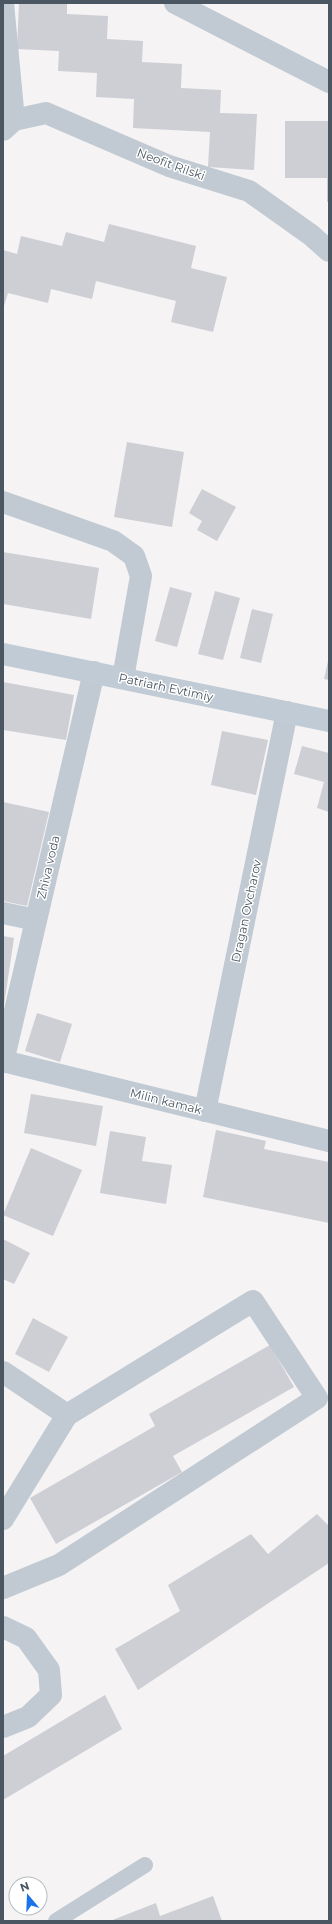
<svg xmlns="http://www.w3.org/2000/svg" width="332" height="1924" viewBox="0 0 332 1924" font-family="Montserrat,sans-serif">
  <rect width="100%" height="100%" fill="#f5f3f3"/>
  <g fill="#cdcfd5">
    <path d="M19,3H67V14L108,16L107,39L143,41L142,62L182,64L181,88L221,90L220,113L257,114L254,170L208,167L210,132L133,128L134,99L96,97L97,73L58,71L59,51L17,49Z"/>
    <path d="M285,121H329V202H327V178H285Z"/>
    <path d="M109,224L196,246L191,268L227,277L213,332L171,322L176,301L96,281L92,299L51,289L48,303L8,293L3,309V250L17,254L21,236L62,246L66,232L104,242Z"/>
    <path d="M127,442L184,452L172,527L114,517Z"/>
    <path d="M202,489L236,507L217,541L197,530L202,521L189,513Z"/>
    <path d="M3,552L99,568L91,619L3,604Z"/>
    <path d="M170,587L192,593L177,647L155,641Z"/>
    <path d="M215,591L240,598L223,660L198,654Z"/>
    <path d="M252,609L273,614L261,663L240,658Z"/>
    <path d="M328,661H329V680L324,679Z"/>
    <path d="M3,682L74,695L66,740L3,730Z"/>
    <path d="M222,731L268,740L256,795L211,785Z"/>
    <path d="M302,746L329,753V812L317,808L324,782L294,774Z"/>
    <path d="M3,802L49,812L27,906L3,901Z"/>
    <path d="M3,936L14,938L4,1005L3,1004Z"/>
    <path d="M37,1013L72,1024L60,1062L25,1051Z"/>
    <path d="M31,1094L103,1106L96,1146L24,1133Z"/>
    <path d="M216,1130L266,1141L264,1149L329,1162V1223L203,1197Z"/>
    <path d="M110,1131L146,1137L142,1161L172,1165L166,1204L100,1193Z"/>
    <path d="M31,1148L82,1170L53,1236L3,1215Z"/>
    <path d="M3,1239L30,1253L14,1284L3,1279Z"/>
    <path d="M33,1318L68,1337L49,1372L15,1354Z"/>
    <path d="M270,1345L294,1387L173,1456L182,1472L56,1544L30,1498L155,1426L149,1414Z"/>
    <path d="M317,1514L329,1526V1563L138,1690L115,1649L180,1611L168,1585L251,1534L268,1554Z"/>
    <path d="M105,1695L122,1729L3,1800V1756Z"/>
    <path d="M213,1896L222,1921H110L156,1903L160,1916Z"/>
  </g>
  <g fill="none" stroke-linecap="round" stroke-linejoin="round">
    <path stroke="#c1cad2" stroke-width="16" d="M56,1921L145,1865"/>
    <g stroke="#c1cad2" stroke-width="22">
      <path d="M3,3L14,120"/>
      <path d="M175,3L329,82"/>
      <path d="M3,130L14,120L46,113L169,166L249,191L311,235L329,251"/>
      <path d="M3,502L113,541L134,556L141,576L123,678"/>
      <path d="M3,913L36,920"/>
      <path d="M3,1061L329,1141"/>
      <path d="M3,1062L94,672"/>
      <path d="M205,1111L287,712"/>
      <path d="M3,1372L67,1415"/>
      <path d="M3,1519L67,1415L253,1301L317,1398L59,1565L3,1588"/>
      <path d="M3,1627L26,1638L49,1670L51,1695L28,1717L3,1727"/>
    </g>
    <path stroke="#c1cbd6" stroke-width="22" d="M3,654L329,721"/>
  </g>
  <g text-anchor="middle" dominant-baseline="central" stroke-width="3" stroke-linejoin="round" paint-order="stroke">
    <g font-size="12" fill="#4a5661" stroke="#fff">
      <text transform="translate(171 164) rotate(20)">Neofit Rilski</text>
      <text transform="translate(166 687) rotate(12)">Patriarh Evtimiy</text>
      <text transform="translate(48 867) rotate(-77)">Zhiva voda</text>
      <text transform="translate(246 911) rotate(-78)">Dragan Ovcharov</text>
      <text transform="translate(166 1101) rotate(14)">Milin kamak</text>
    </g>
  </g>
  <rect width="332" height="1924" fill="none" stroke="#4a5661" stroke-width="8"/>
  <g transform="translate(28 1896) rotate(341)"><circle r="19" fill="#ffffff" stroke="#b7bbc0"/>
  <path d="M0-3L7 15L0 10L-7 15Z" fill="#1a73e8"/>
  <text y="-6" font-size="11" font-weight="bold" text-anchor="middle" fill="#4a5661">N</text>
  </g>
</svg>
